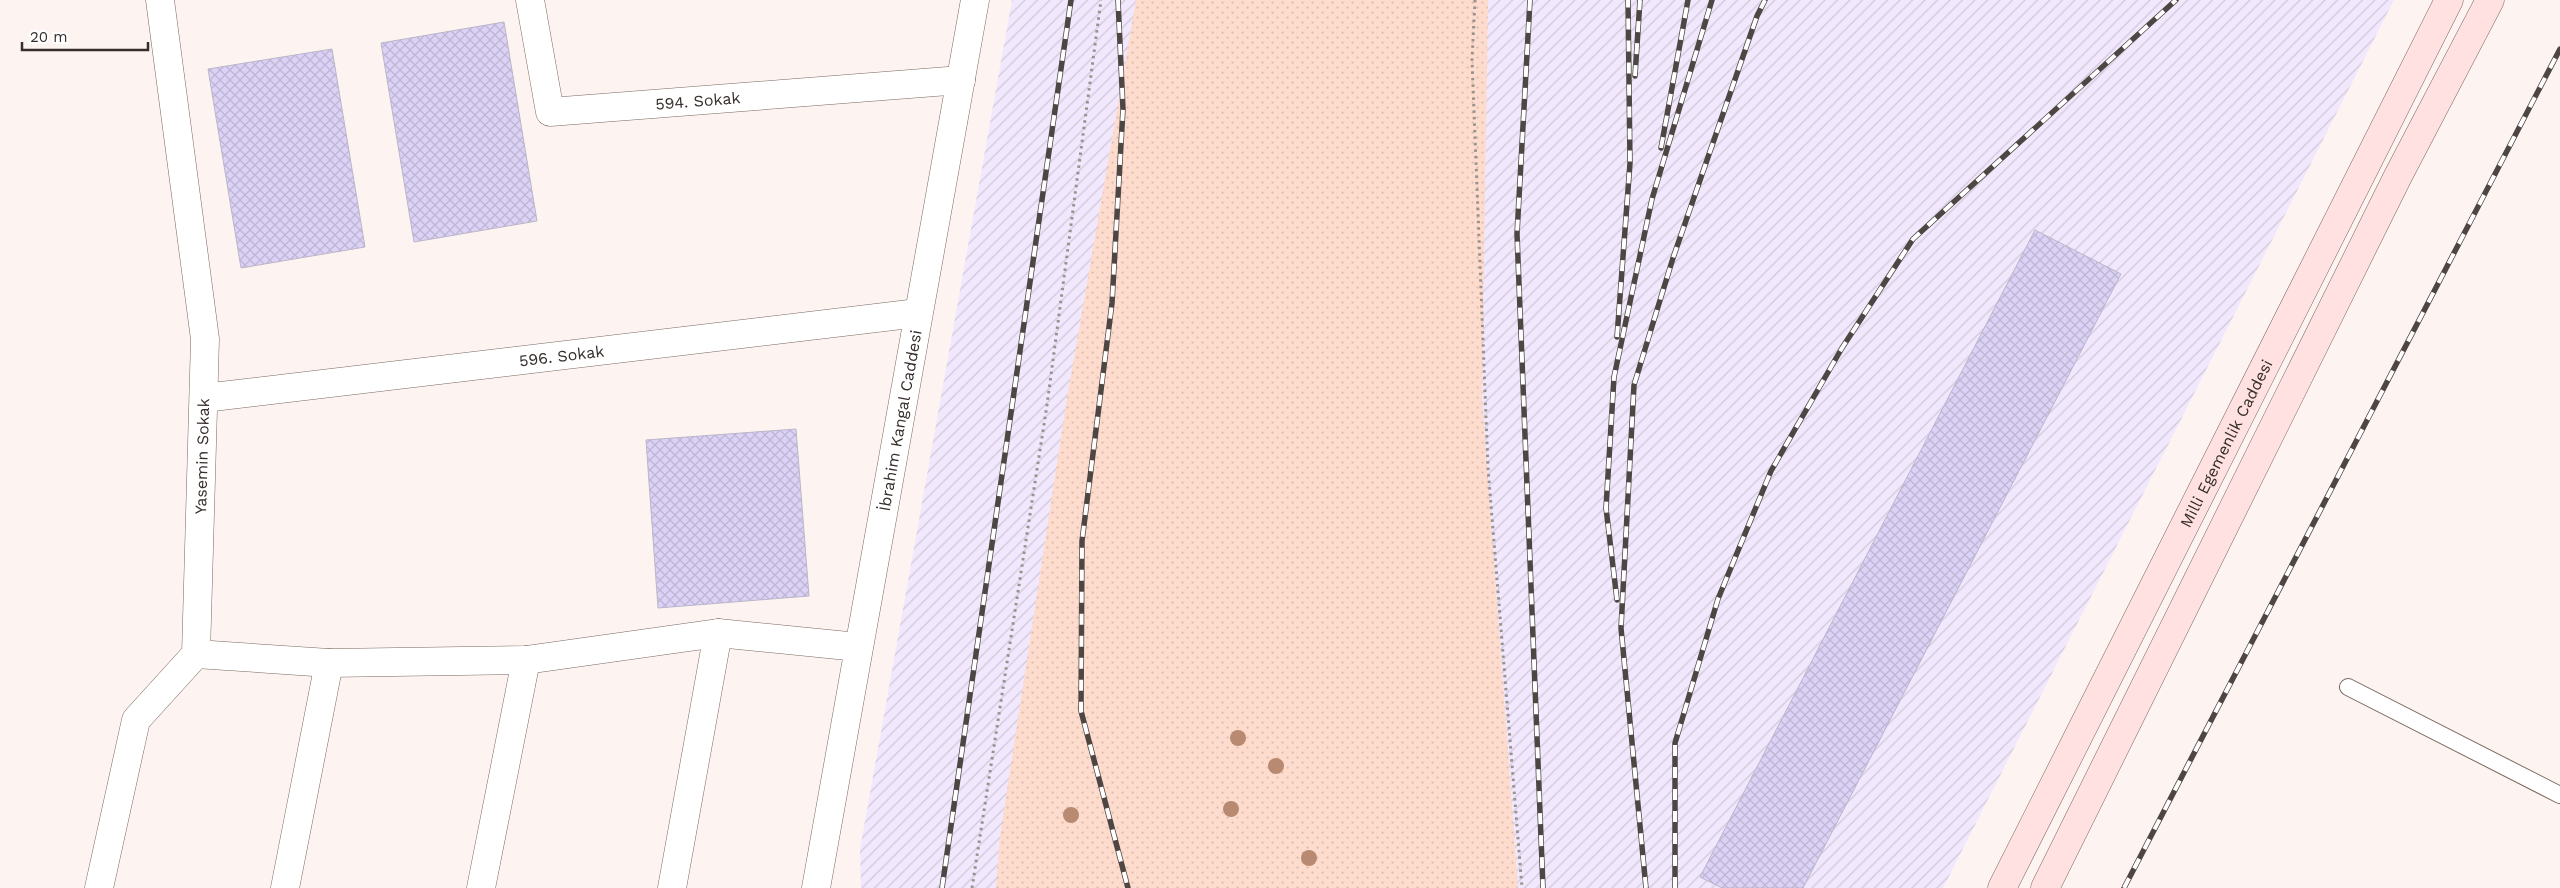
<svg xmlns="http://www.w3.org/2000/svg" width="2560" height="888" viewBox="0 0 2560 888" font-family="'Work Sans',sans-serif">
  <defs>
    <pattern id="industrial-furrows" width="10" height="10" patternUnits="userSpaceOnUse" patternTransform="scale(1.25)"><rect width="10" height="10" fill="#f2e8fd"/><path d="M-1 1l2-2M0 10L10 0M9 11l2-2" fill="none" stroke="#d0c7d9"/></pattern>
    <pattern id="grass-dots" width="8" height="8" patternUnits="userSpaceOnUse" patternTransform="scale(1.25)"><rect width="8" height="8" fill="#fedccd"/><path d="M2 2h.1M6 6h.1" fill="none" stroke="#dabdb0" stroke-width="1.8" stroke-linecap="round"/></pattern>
    <pattern id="building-cross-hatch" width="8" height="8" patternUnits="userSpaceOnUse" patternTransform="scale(1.25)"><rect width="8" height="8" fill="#dbd2f6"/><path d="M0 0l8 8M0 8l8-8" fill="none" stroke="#bdb5d3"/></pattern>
  </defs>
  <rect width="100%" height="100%" fill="#fdf4f1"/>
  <path fill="url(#industrial-furrows)" d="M1012,0H2394L1943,888H861L860,849Z"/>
  <path fill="url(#grass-dots)" d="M1136,0H1488L1482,398L1518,888H996L1000,836L1066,404Z"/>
  <g fill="url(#building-cross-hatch)" stroke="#bab6c8">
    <path d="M504,22L537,221L414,242L381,43Z"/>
    <path d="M332,49L365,247L241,268L208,69Z"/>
    <path d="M2035,230L2121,274L1803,888H1722L1700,877Z"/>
    <path d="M796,429L809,596L658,608L646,440Z"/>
  </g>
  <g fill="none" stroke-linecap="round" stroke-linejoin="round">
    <g stroke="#7a6860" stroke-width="18">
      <path id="service" d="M2348,687L2560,795"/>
    </g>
    <g stroke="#7a6860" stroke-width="29">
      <g id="minor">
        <path id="s1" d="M530,0L550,112L961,80"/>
        <path id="s2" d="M204,398L918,313"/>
        <path d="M196,654L329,663L526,660L718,633L858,647"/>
        <path id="s3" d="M99,888L136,720L196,654L205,339L160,0"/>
        <path d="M285,888L329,663"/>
        <path d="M481,888L526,660"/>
        <path d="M672,888L718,633"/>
        <path id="s4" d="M816,888L975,0"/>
      </g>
    </g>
    <g stroke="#7a6860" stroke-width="29">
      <g id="secondary">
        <path id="s5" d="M2002,888L2449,0"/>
        <path d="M2045,888L2398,176L2490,0"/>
      </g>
    </g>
    <g stroke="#9a928f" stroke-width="3" stroke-dasharray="2.5 4" stroke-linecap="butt">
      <path d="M1475,0L1472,60L1488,468L1522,888"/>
      <path d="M972,888L1047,405L1101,0"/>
    </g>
    <use href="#service" stroke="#fff" stroke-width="16"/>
    <use href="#minor" stroke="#fff" stroke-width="28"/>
    <use href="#secondary" stroke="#fee1e0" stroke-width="28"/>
    <g stroke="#4e4643" stroke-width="5.5">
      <g id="rail">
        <path d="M1118,0L1123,109L1112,303L1082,541L1081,711L1128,888"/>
        <path d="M1530,0L1517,234L1543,888"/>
        <path d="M1635,76L1640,0"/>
        <path d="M1661,148L1688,0"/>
        <path d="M1617,337L1630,163L1628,0"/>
        <path d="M1617,600L1606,508L1614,377L1652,199L1712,0"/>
        <path d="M942,888L1071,0"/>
        <path d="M1646,888L1621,628L1634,385L1673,258L1757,16L1765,0"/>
        <path d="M1675,888V743L1718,599L1771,471L1842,348L1913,239L2176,0"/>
        <path d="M2124,888L2560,49"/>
      </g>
    </g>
    <use href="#rail" stroke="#fff" stroke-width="4" stroke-dasharray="11" stroke-linecap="butt"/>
  </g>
  <g fill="#b78a71">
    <circle cx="1238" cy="738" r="8"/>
    <circle cx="1276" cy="766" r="8"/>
    <circle cx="1231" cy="809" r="8"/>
    <circle cx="1071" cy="815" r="8"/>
    <circle cx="1309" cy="858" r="8"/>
  </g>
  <g text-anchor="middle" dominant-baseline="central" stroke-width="4.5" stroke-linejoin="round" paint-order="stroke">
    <g font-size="16" fill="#362e2b" stroke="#fff">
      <text stroke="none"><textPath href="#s1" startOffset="262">594. Sokak</textPath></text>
      <text stroke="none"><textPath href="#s2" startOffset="360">596. Sokak</textPath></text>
      <text stroke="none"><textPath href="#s4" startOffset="475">İbrahim Kangal Caddesi</textPath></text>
      <text stroke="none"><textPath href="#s5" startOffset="498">Milli Egemenlik Caddesi</textPath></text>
      <text stroke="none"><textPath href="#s3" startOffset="459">Yasemin Sokak</textPath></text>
    </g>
  </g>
  <path d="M22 42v8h126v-8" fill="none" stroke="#362e2b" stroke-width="2.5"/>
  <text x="30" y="42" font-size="15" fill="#362e2b" stroke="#ffffff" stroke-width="4" paint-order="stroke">20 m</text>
</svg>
